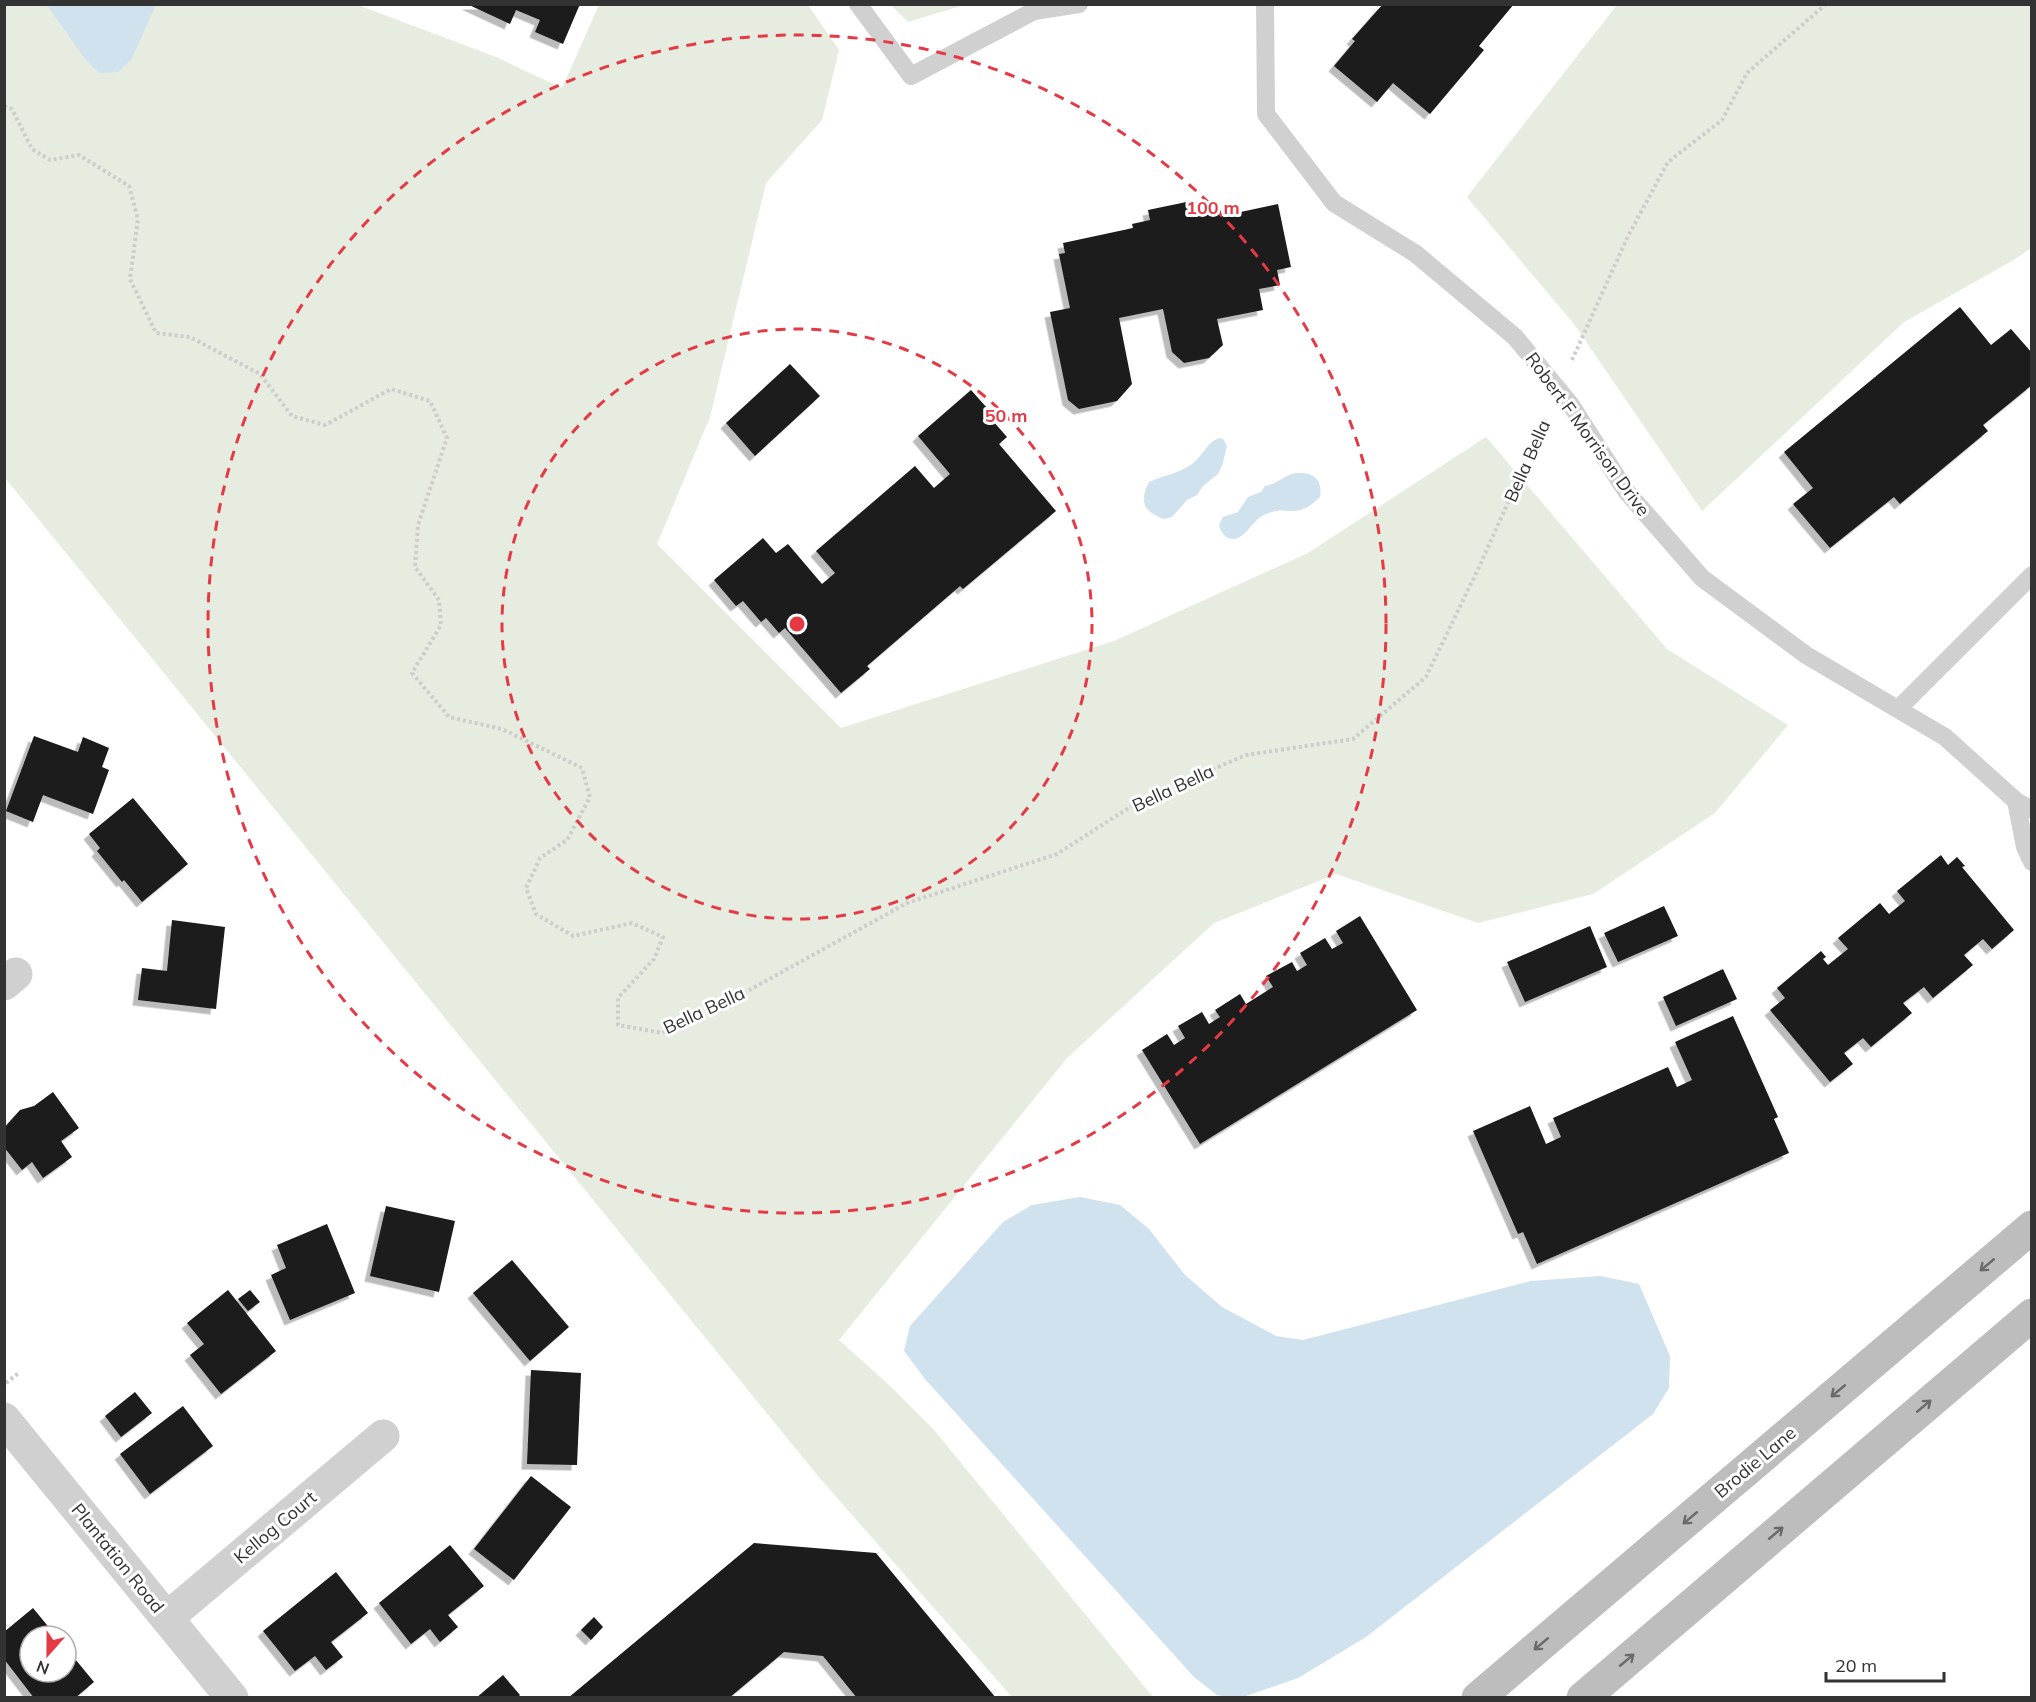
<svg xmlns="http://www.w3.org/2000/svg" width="2036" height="1702" viewBox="0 0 2036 1702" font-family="Mulish,sans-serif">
  <defs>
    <filter id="shadow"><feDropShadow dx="-5.5" dy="5.5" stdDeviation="0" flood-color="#0004"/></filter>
  </defs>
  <rect width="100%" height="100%" fill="#fff"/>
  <g fill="#e6ecdf">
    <path d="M4,5H358L496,57L562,88L599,5H808L839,50L822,120L766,183L710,417L657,544L841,728L1114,641L1308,553L1486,437L1667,649L1788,725L1715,813L1593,894L1478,923L1336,874L1214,923L1067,1058L839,1340L889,1385L934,1430L1153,1697H1012L818,1476L5,478Z"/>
    <path d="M891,5H964L908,22Z"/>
    <path d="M1617,5H2031V248L2017,258L1904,322L1702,511L1574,324L1467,197Z"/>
  </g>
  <g fill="#cfe2ee">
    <path d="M47,5H156L131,60L118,72L99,73L85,59Z"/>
    <path d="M1219,438L1223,439L1227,446L1222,466L1218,474L1203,486L1197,495L1187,500L1172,517L1164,519C1143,511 1139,502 1149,482C1163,475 1179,474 1192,464C1203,456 1206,443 1219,438Z"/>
    <path d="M1296,473C1313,472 1323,478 1320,497C1295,522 1288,503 1264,515C1253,520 1247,536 1235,539C1226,540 1221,533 1219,525L1223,517L1238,512L1248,497L1261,492L1265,486C1277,484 1285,475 1296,473Z"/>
    <path d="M1080,1197L1120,1205L1149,1229L1185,1275L1222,1307L1276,1336L1303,1340L1531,1281L1600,1276L1639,1284L1670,1356L1669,1388L1653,1414L1366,1637L1298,1678L1243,1697L1231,1698L1217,1695L1194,1677L925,1379L904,1351L910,1326L1003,1222L1032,1205Z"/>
  </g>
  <g fill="#1a1a1a" filter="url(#shadow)">
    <path d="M467,4H580L563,44L535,32L540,20L516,10L510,24Z"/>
    <path d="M1383,4H1514L1479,46L1484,50L1430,114L1393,83L1377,102L1334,66L1355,41L1352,39Z"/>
    <path d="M1196,200L1198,213L1220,208L1222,216L1278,204L1291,267L1277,270L1280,285L1259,289L1263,310L1217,319L1223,345L1209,358L1184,363L1172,352L1163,309L1119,318L1132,384L1117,401L1079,409L1068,400L1050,312L1070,308L1059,254L1065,253L1063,243L1133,228L1132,224L1150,220L1148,210Z"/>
    <path d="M1960,307L1991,345L2011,329L2032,353V385L1983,425L1988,431L1900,504L1894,497L1830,548L1793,504L1813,488L1784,452Z"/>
    <path d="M790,364L820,396L755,456L726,423Z"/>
    <path d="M971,390L996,418L993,421L1007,437L999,444L1056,511L963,589L960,586L867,666L870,669L841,693L785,628L779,633L766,618L761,622L743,601L736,606L714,580L763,538L776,553L788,544L822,584L835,573L816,551L915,466L934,488L950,474L918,436Z"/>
    <path d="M34,736L78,752L83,737L109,748L102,767L109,770L93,814L43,795L33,822L6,811Z"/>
    <path d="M133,798L188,864L142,902L124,880L122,882L97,851L100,848L89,834Z"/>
    <path d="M1941,855L1948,865L1957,857L1965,866L1962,867L2014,930L1992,949L1983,939L1964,955L1973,965L1933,998L1924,987L1903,1003L1912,1013L1871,1047L1863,1038L1844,1053L1853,1064L1830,1082L1770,1010L1785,998L1777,988L1821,951L1826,957L1823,959L1828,965L1848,949L1838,938L1880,903L1889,914L1905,901L1897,891Z"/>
    <path d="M1664,906L1678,936L1618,962L1604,933Z"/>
    <path d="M1360,916L1417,1010L1200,1144L1142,1050L1167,1034L1174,1045L1185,1038L1178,1026L1202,1012L1209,1024L1220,1017L1215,1010L1240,994L1246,1004L1273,987L1266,976L1292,962L1297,971L1307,965L1300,953L1325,938L1332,949L1343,943L1336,931Z"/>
    <path d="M172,920L225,927L216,1009L138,1000L142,968L167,971Z"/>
    <path d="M1590,926L1607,967L1525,1002L1507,962Z"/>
    <path d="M1723,969L1737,999L1676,1026L1663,997Z"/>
    <path d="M1733,1016L1778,1117L1774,1119L1789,1153L1537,1264L1523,1232L1518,1234L1473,1131L1530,1106L1546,1144L1561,1137L1553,1118L1668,1067L1677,1087L1692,1080L1675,1042Z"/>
    <path d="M53,1092L79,1128L61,1141L72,1157L43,1178L32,1162L22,1170L4,1147V1128L20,1110L34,1106Z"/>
    <path d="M386,1206L455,1221L439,1292L370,1276Z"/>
    <path d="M327,1224L355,1293L290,1320L271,1275L286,1268L277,1245Z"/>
    <path d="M512,1260L569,1327L530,1361L473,1293Z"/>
    <path d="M228,1290L276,1351L221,1394L190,1355L204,1344L187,1323Z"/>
    <path d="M250,1290L260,1302L248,1311L238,1299Z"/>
    <path d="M531,1370L581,1373L577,1465L527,1464Z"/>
    <path d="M135,1392L152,1413L121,1437L105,1416Z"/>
    <path d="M183,1406L213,1446L150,1494L120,1454Z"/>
    <path d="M531,1476L571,1507L514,1580L474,1549Z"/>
    <path d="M754,1543L876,1553L996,1698H857L823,1656L784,1652L729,1698H568Z"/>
    <path d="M450,1545L484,1586L448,1615L458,1627L440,1642L430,1629L411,1644L379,1603Z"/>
    <path d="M336,1572L368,1613L331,1642L343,1657L326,1670L315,1656L295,1671L263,1631Z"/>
    <path d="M33,1608L56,1636H30V1672H66V1648L94,1682L75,1698H34L4,1659V1632Z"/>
    <path d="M594,1617L603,1627L591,1640L581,1630Z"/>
    <path d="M503,1675L520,1695L517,1698H476Z"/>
  </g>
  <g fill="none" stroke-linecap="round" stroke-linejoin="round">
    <g stroke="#cdcdcd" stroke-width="4" stroke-dasharray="3 3" stroke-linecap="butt">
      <path d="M4,106L12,109L32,149L50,160L79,155L129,186L138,219L130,279L156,333L190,337L260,374L292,416L325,425L391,389L430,401L447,438L418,525L415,567L439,600L441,625L412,673L449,717L502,729L582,768L590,797L567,840L540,858L526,888L536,914L573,936L632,923L663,937L654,959L618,998V1025L662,1033L744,993L907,903L1057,854L1141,800L1246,755L1353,739L1426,677L1480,565L1546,418"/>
      <path d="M1572,360L1628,236L1668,162L1722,120L1747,73L1826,4"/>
      <path d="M6,1383L20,1372"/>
    </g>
    <g stroke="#d0d0d0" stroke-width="18">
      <path d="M858,4L911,76L1034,11L1079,4"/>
      <path d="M1265,4L1266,114L1334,203L1416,254L1515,337L1571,405L1626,491L1702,578L1806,655L1945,737L2016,801L2032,810"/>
      <path d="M1898,709L2032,575"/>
      <path d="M2016,801L2025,847L2032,862"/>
    </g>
    <g stroke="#d0d0d0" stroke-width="33">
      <path d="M4,984L16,974"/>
      <path d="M4,1419L232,1698"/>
      <path d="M167,1618L383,1436"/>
    </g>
    <g stroke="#bdbdbd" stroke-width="33">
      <path d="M1478,1698L2032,1227"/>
      <path d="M1583,1698L2032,1315"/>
    </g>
  </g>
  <defs><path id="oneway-shaft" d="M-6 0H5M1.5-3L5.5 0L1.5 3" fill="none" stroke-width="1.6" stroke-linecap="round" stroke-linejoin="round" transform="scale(1.5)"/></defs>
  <g stroke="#6a6a6a">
    <use href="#oneway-shaft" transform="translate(1987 1265) rotate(140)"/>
    <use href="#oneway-shaft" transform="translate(1838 1391) rotate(140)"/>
    <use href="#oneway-shaft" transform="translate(1924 1406) rotate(-40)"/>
    <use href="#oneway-shaft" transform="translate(1690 1518) rotate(140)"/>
    <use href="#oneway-shaft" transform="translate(1776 1533) rotate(-40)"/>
    <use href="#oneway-shaft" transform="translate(1541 1644) rotate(140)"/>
    <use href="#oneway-shaft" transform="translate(1627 1660) rotate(-40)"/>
  </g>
  <g fill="none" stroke="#e63946" stroke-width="3" stroke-dasharray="10 8">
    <circle cx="797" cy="624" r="295"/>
    <circle cx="797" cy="624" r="589"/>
  </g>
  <g text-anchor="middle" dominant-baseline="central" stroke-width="6" stroke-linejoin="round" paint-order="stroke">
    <g font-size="18" fill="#333" stroke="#fff">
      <text transform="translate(1588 434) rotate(54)">Robert F Morrison Drive</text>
      <text transform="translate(1527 461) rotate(-66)">Bella Bella</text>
      <text transform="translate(1173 788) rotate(-25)">Bella Bella</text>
      <text transform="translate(704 1010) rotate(-25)">Bella Bella</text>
      <text transform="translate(1755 1462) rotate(-40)">Brodie Lane</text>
      <text transform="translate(275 1527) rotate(-40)">Kellog Court</text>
      <text transform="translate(118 1558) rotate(51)">Plantation Road</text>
    </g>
  </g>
  <circle cx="797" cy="624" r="9" fill="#e63946" stroke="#fff" stroke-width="3"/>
  <g font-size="18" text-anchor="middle" font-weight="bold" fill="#e63946" stroke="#fff" stroke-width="6" stroke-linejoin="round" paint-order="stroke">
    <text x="1213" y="214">100 m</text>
    <text x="1006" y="422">50 m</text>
  </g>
  <rect width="2036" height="1702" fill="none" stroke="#333333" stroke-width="12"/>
  <g transform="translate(48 1654) rotate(201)"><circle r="28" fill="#ffffff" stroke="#adadad" stroke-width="1.5"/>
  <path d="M0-4.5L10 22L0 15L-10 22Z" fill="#e63946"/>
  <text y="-9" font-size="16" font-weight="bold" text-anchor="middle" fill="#333333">N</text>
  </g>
  <path d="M1826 1672v9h118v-9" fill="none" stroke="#333333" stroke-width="3"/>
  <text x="1835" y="1672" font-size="18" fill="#333333" stroke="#ffffff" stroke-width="4.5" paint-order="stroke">20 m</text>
</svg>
